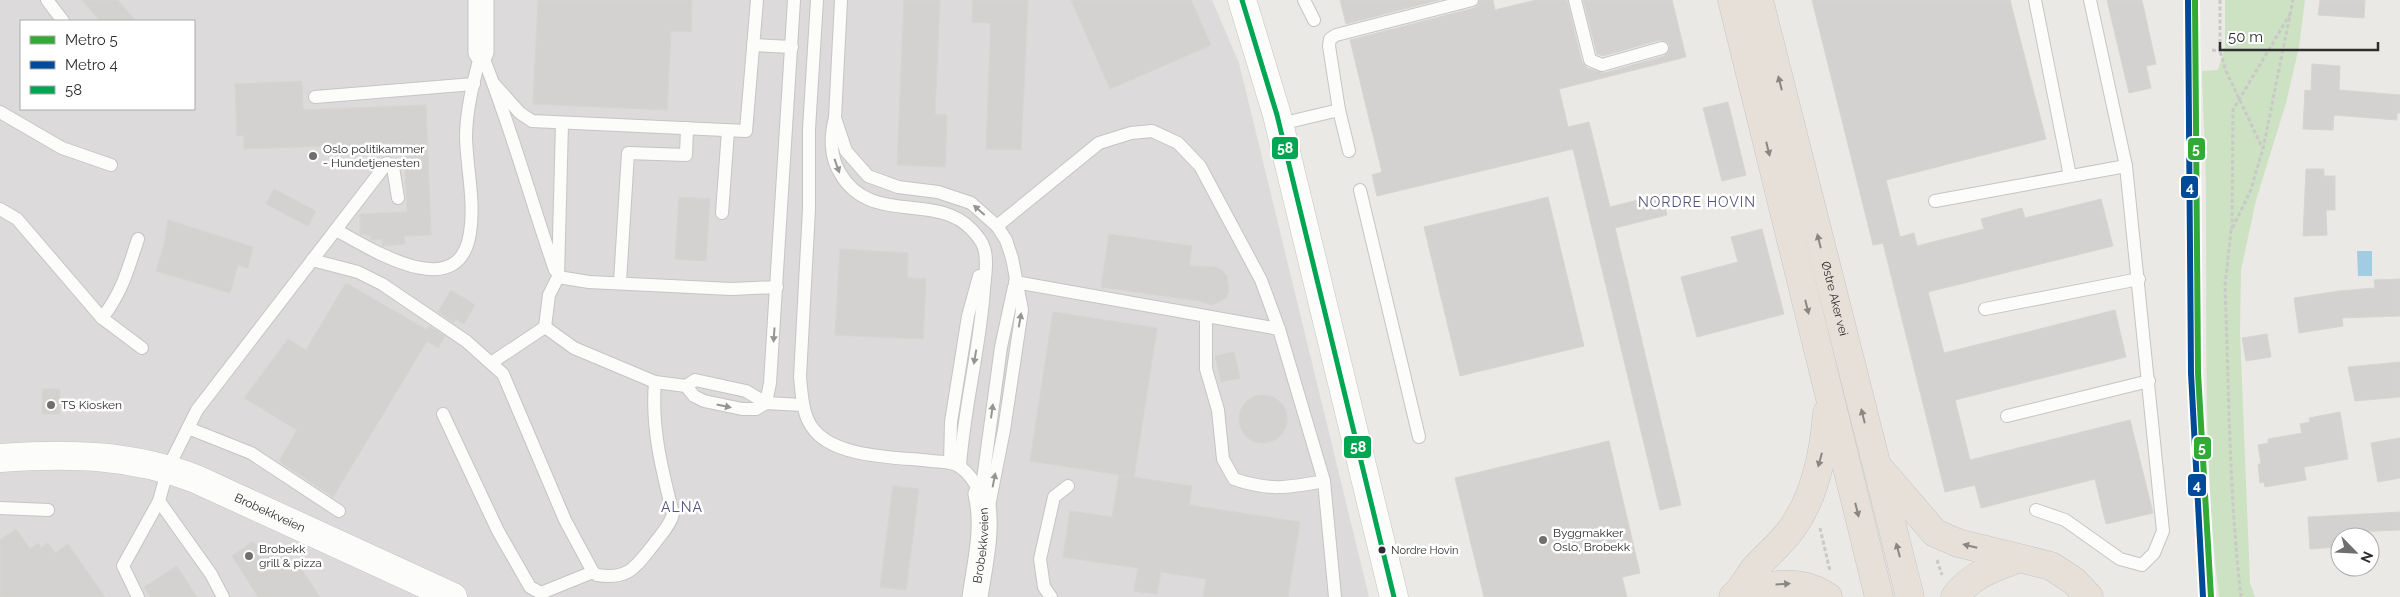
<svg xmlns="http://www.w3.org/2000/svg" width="2400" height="597" viewBox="0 0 2400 597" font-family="Raleway,sans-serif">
  <rect width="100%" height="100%" fill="#eae9e5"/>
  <path fill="#dcdadb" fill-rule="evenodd" d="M0,0H1212L1239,63L1369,597H0ZM21,21H194V109H21Z"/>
  <path fill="#cce2c2" d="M2225,0H2305L2299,47L2286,103L2256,200L2241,270L2240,332L2250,583L2255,597H2219C2203,464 2207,330 2206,196C2206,155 2203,113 2202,71L2218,70L2225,47Z"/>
  <path fill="#a1cce3" d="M2357,251H2372V276H2358Z"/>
  <g fill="#d3d2d0" stroke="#d6d5d1">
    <path d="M82,0H118L136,21H100Z"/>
    <path d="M538,0H692L691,32L671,31L667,110L533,104Z"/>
    <path d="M904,0H940L935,114L947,115L945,167L897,165Z"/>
    <path d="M973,0H1028L1021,150L986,149L991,23L972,22Z"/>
    <path d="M1071,0H1191L1211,45L1110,89Z"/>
    <path d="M1340,0H1439L1346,24Z"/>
    <path d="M1480,0H1493L1495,10L1536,0H1567L1582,62L1587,68L1604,73L1664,56L1668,53L1670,46L1667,42L1660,40L1603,56L1597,54L1583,0H1672L1686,57L1559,89L1568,127L1589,122L1610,207L1662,194L1667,215L1615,228L1681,505L1660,510L1573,149L1377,196L1372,175L1382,172L1350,40L1474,8L1478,5Z"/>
    <path d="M1812,0H2010L2046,139L1886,180L1900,237L1914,233L1917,246L1984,229L1981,219L2022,208L2025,218L2101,199L2113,246L1928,292L1944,353L2115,310L2126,357L1955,400L1970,460L2130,420L2153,513L2106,524L2095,479L1981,508L1975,485L1945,492L1883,243L1873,245Z"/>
    <path d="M2107,0H2142L2156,64L2146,66L2151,88L2129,93Z"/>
    <path d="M2320,0H2365L2364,18L2318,15Z"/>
    <path d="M2312,64L2340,66L2339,90L2400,95V113H2397V120L2334,115L2333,130L2303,129L2305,90L2311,91Z"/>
    <path d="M302,81L303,110L426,105L431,235L404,236L405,244L383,246L382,239L371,240V236L360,234V214L407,212L404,143L244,149V135L237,136L235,84Z"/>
    <path d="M1728,102L1746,175L1722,181L1703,108Z"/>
    <path d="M2306,169H2324V176H2335V210H2326L2327,235L2303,236Z"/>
    <path d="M274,189L316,211L308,226L266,204Z"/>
    <path d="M679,197L710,199L706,261L675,259Z"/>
    <path d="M1548,197L1584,346L1460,376L1424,227Z"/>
    <path d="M168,220L253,247L248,268L238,265L230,293L156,271L164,245Z"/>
    <path d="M1762,229L1784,314L1697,337L1681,277L1738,262L1731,237Z"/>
    <path d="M1109,234L1192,246L1189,266L1215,267L1222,270L1227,276L1229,291L1226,298L1212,305L1199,301L1101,287Z"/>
    <path d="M840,249L908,253L907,278L926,279L923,339L835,335Z"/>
    <path d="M2400,279V316L2342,318L2343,326L2299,333L2294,298L2339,291L2375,288L2374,280Z"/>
    <path d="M346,283L427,330L429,326L445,336L438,348L427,341L333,497L279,461L297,430L244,398L288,339L306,350Z"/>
    <path d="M451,290L475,305L464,324L456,319L454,323L438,312Z"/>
    <path d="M1053,312L1157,328L1134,477L1030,461Z"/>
    <path d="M2267,334L2271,357L2246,361L2242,338Z"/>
    <path d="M1234,352L1240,378L1221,382L1215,356Z"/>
    <path d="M2400,362V397L2355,401L2348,367Z"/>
    <rect x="42" y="389" width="18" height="25"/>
    <circle cx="1263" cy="419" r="24"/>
    <path d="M2340,412L2348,459L2304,467L2306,480L2265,487L2264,482L2260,483L2258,464H2261L2258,445L2268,443V439L2302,433L2300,424L2310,422L2309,418Z"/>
    <path d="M2400,438V478L2378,482L2371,443Z"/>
    <path d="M1609,441L1640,573L1622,577L1627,597H1484L1455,478Z"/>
    <path d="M1119,475L1192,486L1189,505L1300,522L1288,597H1203L1206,579L1161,572L1157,594L1134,591L1138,568L1063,557L1070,511L1112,517Z"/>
    <path d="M893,486L919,489L906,590L880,587Z"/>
    <path d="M2400,512V530L2353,532V537H2340L2338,547L2310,549L2308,517Z"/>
    <path d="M16,529L30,549L38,543L41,548L48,543L55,553L68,544L105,597H0V540Z"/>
    <path d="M252,542L301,568L320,597H258L232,556Z"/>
    <path d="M177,566L197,597H150L144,587Z"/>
  </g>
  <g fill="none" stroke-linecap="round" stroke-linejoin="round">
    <g stroke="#c5c5c5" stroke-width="14">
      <g id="lane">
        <path d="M47,0L63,21"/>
        <path d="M817,0L809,129V209L800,377C802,395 802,417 815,431C838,458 897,457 931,461C940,462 952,461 960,467C969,473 976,484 981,494"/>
        <path d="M841,0L835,118C830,136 830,157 840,173C870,226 936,192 971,229C976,234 982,241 984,248C988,260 985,277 984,289C980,349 964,407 960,466"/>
        <path d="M1304,0L1314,20"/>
        <path d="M1575,0L1590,60L1602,65L1662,48"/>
        <path d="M2035,0L2070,176"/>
        <path d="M753,45L792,47"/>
        <path d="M481,52C510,123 530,198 555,270"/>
        <path d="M494,84L520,113L532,121L746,131L757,0"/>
        <path d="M315,97L474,84"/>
        <path d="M1339,110L1349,151"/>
        <path d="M0,112L62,148L111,165"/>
        <path d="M835,118L846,151L868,176L898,187L938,192L971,203L997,226L1006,240L1012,258L1022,310L1004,430L989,506"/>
        <path d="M1280,124L1339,110L1329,46L1330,39L1336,35L1472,0"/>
        <path d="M1360,190L1419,437"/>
        <path d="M1935,201L2126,166"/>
        <path d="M0,209L17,219L102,318L142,348"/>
        <path d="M722,213L728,131"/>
        <path d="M997,226L1099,143L1131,133L1152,131L1178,143L1200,166L1261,280L1279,329L1324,481L1335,597"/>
        <path d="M336,230C371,249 459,306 470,233C475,201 467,170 466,138C466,109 474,80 481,52"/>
        <path d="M312,260L358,272L382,284L466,341L503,374L565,520L593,572L597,575C630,580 636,566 654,544C661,534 670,526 673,514C662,470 651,428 655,382"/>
        <path d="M558,277L589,282L731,289L777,287"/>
        <path d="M620,282L628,153L686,155L687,128"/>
        <path d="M1015,282L1279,329"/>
        <path d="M1985,309L2139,279"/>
        <path d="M1206,317V369L1218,410L1223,459L1234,479C1269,491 1288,488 1324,481"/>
        <path d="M102,318C122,293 128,269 138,239"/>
        <path d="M545,327L574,348L655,382L686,386L695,380L746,391L766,403L802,405"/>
        <path d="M491,363L545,327L549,295L558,277L562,123"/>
        <path d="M686,386L694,396L704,401L742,409H756L766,403L770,383L794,0"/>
        <path d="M443,414L498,531L530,587L541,593L593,572"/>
        <path d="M2007,416L2149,381"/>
        <path d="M188,428L251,453L339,511"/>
        <path d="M950,463L951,422L968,316L979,276"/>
        <path d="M981,494L1001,347L1014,287"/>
        <path d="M159,501L211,574L223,597"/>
        <path d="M0,508L48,510"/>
        <path d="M2036,510L2065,520L2120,559L2142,565L2154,553L2163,531L2126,166L2090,0"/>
        <path d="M138,597L123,566L159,501L168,468L197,410L387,163L393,167L398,198"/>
        <path d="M1051,597L1044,587L1040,559L1054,497L1068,486"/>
      </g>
    </g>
    <g stroke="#c5c5c5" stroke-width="27">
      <g id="street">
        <path d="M481,0V52"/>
        <path id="s1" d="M975,597C980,563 989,528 981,494"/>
      </g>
    </g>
    <g stroke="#c5c5c5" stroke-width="29">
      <g id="secondary">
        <path d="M1242,0L1277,115L1394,597"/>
        <path id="s2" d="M0,458C68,453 131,454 196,479L453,597"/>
      </g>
    </g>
    <g stroke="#c6c5c4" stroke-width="29">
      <g id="highway">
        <path d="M1732,0L1879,597"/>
        <path id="s3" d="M1759,0L1910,597"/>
        <path d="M1879,468L1935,533L1958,543L2051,566L2074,581L2089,597"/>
        <path d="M1736,594C1768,585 1799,577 1828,597"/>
        <path d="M1733,597C1743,589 1748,576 1756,567C1769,553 1783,542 1793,527C1816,494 1824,452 1827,413"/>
        <path d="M1955,597C1971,575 1993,568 2017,559"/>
      </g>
    </g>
    <g stroke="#c9c9c8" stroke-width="3" stroke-dasharray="4 2.5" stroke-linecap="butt">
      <path d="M2220,0V51L2226,71L2263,149"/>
      <path d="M2212,50L2220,51"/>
      <path d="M2232,229L2233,110L2290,14"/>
      <path d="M1820,528L1830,571"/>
      <path d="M1937,560L1942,575"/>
      <path d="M2241,597C2229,494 2229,389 2225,286L2231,231L2250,192L2263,149L2293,0"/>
    </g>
    <use href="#lane" stroke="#fcfcfb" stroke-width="12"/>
    <use href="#street" stroke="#fcfcfb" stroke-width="25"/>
    <use href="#secondary" stroke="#fcfcfb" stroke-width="28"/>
    <use href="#highway" stroke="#e7e0d8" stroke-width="28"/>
    <g stroke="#fff" stroke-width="9">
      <path id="bus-1" d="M1242,0L1277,115L1394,597"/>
    </g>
    <use href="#bus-1" stroke="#00a651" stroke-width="5"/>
    <g stroke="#fff" stroke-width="10">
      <path id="metro-1" d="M2195,0L2198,373L2211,597"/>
    </g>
    <g stroke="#fff" stroke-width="10">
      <path id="metro-2" d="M2188,0L2191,373L2203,597"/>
    </g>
    <use href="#metro-1" stroke="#32aa35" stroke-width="6"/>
    <use href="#metro-2" stroke="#004a98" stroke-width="6"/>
  </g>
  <defs><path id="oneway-solid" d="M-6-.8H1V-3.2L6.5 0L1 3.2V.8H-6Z" transform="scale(1.25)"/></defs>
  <g fill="#8a8783">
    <use href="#oneway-solid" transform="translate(1780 83) rotate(-104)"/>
    <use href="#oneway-solid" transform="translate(1768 149) rotate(76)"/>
    <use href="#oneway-solid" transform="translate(1819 241) rotate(-104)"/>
    <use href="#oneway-solid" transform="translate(1807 307) rotate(76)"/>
    <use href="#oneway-solid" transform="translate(1863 416) rotate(-104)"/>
    <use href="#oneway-solid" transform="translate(1820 460) rotate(105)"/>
    <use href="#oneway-solid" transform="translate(1857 510) rotate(76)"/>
    <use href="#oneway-solid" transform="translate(1970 546) rotate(-166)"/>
    <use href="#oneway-solid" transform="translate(1898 550) rotate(-105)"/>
    <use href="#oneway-solid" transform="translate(1783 584) rotate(-4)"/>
  </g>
  <g fill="#959594">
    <use href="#oneway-solid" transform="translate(837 166) rotate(70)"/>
    <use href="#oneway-solid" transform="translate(979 210) rotate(-139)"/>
    <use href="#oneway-solid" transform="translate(1020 320) rotate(-80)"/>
    <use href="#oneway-solid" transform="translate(774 335) rotate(94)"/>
    <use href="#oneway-solid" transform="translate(975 357) rotate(100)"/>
    <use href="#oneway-solid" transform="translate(724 406) rotate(12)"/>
    <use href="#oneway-solid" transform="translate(992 411) rotate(-82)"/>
    <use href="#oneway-solid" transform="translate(994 480) rotate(-79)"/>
  </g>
  <g fill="#706f6e" stroke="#fff" stroke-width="2">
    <circle cx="313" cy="156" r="5"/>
    <circle cx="51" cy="405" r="5"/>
    <circle cx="1543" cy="540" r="5"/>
    <circle cx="249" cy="556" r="5"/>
  </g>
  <circle fill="#2e2e2e" stroke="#fff" stroke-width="2" cx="1382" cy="550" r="4.5"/>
  <g text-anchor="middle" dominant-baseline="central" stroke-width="5" stroke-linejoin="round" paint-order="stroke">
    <g font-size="11" fill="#2e2e2e" stroke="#fff" text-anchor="start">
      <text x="1391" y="550">Nordre Hovin</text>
    </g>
    <g font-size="12" fill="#2e2e2e" stroke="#fff" text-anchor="start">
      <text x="323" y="149">Oslo politikammer<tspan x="323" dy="14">- Hundetjenesten</tspan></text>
      <text x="61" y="405">TS Kiosken</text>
      <text x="1553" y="533">Byggmakker<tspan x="1553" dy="14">Oslo, Brobekk</tspan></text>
      <text x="259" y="549">Brobekk<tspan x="259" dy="14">grill &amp; pizza</tspan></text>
    </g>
    <g font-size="12" fill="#2e2e2e" stroke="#fff">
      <text stroke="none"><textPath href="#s3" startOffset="308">Østre Aker vei</textPath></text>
      <text stroke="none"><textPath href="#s2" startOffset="280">Brobekkveien</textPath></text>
      <text stroke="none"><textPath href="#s1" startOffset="52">Brobekkveien</textPath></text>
    </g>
    <g font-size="14" letter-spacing="1" fill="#53567a" stroke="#fff">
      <text x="1697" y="202">NORDRE HOVIN</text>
      <text x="682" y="507">ALNA</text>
    </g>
  </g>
  <g stroke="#fff" stroke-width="2">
    <rect x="1271" y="136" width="28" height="24" rx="5" fill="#00a651"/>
    <rect x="2187" y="137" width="19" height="24" rx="5" fill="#32aa35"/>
    <rect x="2180" y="175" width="19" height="24" rx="5" fill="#004a98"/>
    <rect x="1343" y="435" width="29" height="24" rx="5" fill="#00a651"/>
    <rect x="2193" y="436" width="19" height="24" rx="5" fill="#32aa35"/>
    <rect x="2187" y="473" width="20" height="24" rx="5" fill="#004a98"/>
  </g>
  <g font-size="14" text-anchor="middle" font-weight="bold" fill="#fff">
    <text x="1285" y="153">58</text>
    <text x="2196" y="154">5</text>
    <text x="2190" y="192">4</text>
    <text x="1358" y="452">58</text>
    <text x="2202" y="453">5</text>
    <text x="2197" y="490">4</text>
  </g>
  <rect x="20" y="20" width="175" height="90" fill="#ffffff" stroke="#ababab"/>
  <rect x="30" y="36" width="25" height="8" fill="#32aa35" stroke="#ababab"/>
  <text x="65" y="45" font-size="15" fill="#2e2e2e">Metro 5</text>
  <rect x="30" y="61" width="25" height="8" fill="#004a98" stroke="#ababab"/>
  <text x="65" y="70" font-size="15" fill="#2e2e2e">Metro 4</text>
  <rect x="30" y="86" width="25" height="8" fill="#00a651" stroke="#ababab"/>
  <text x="65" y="95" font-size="15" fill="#2e2e2e">58</text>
  <g transform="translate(2355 552) rotate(114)"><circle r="24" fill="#ffffff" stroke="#ababab"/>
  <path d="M0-4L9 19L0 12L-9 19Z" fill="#706f6e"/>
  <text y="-8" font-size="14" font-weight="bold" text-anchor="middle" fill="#2e2e2e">N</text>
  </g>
  <path d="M2220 42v8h158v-8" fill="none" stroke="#2e2e2e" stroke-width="2.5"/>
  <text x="2228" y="42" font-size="15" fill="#2e2e2e" stroke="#ffffff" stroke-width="4" paint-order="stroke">50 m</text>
</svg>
